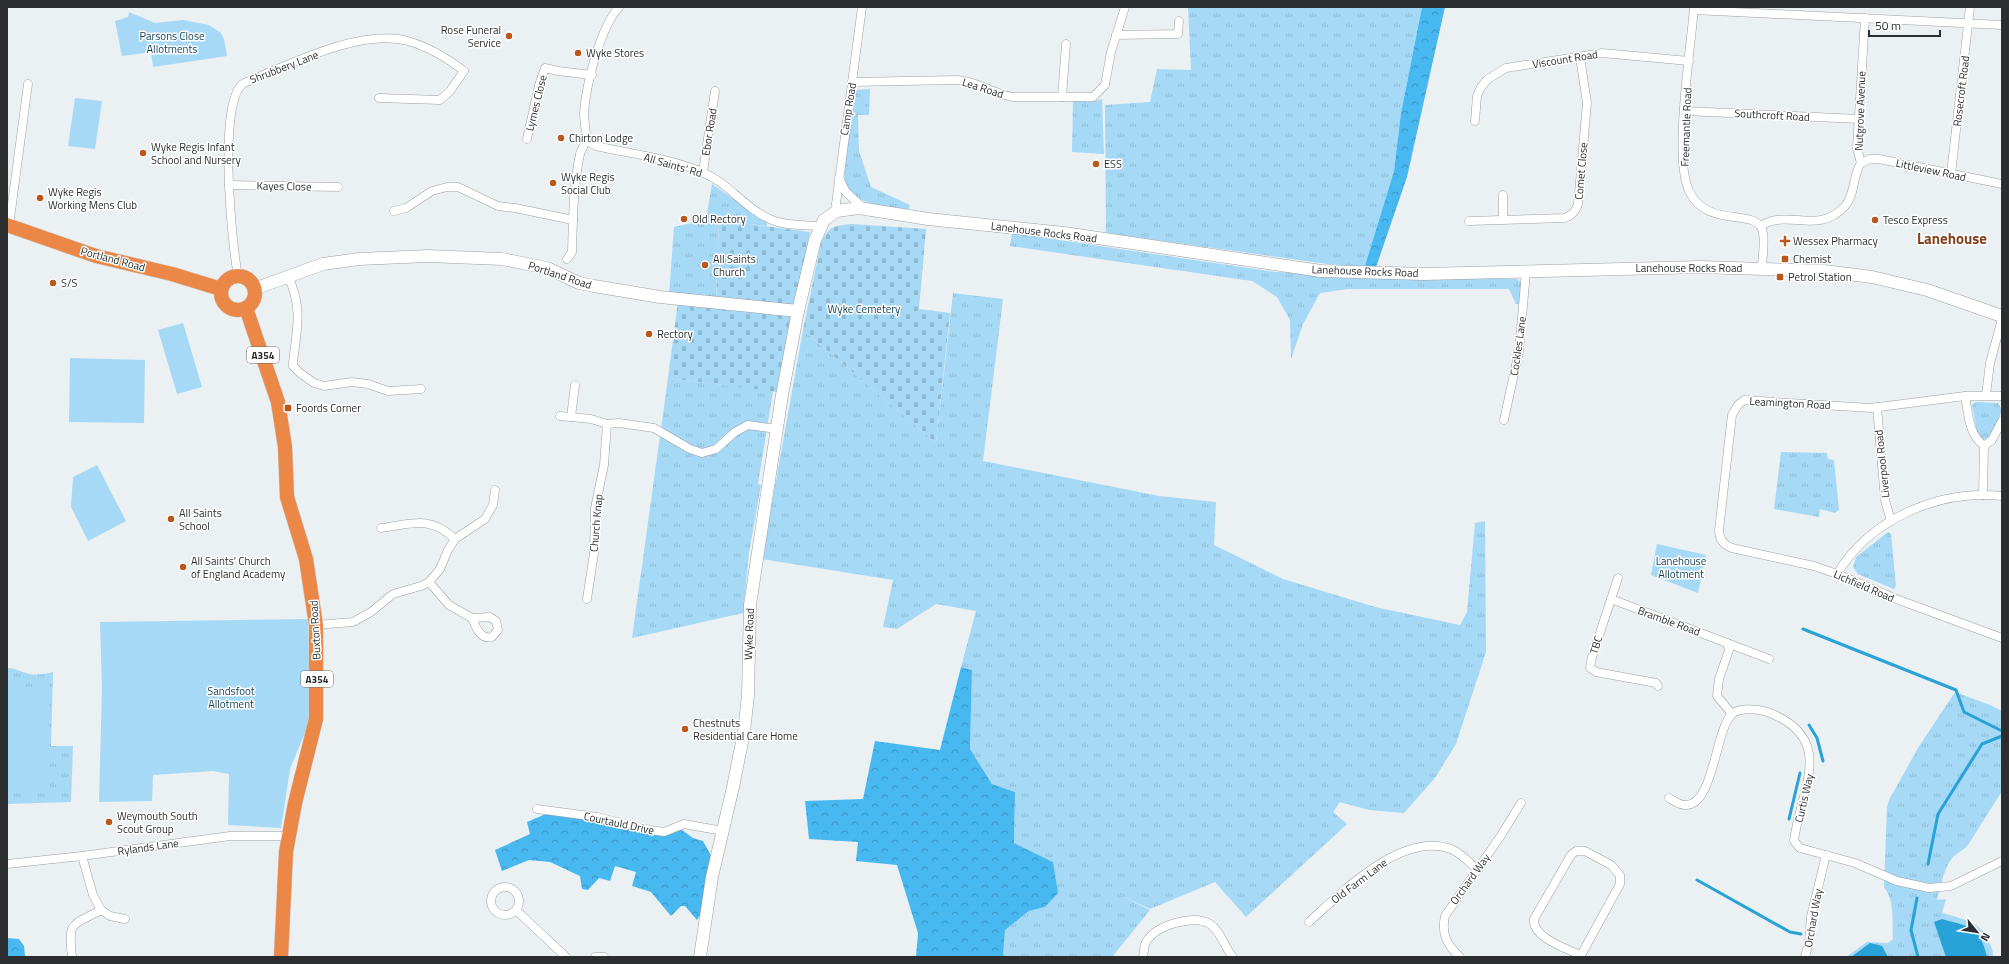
<svg xmlns="http://www.w3.org/2000/svg" width="2009" height="964" viewBox="0 0 2009 964" font-family="'Titillium Web',sans-serif">
  <defs>
    <pattern id="grass-tufts" width="24" height="20" patternUnits="userSpaceOnUse"><rect width="24" height="20" fill="#a5d9f6"/><path d="M3 7l-1-3M5 7V3M7 7l1-3M15 17l-1-3M17 17v-4M19 17l1-3" fill="none" stroke="#8ebbd3"/></pattern>
    <pattern id="forest-crowns" width="20" height="18" patternUnits="userSpaceOnUse"><rect width="20" height="18" fill="#47b9f0"/><path d="M2 6a3 3 0 1 1 6 0M12 15a3 3 0 1 1 6 0" fill="none" stroke="#3b97c3"/></pattern>
    <pattern id="cemetery-stones" width="16" height="16" patternUnits="userSpaceOnUse"><rect width="16" height="16" fill="#a5d9f6"/><path d="M2 7V4a2 2 0 0 1 4 0v3zM10 15v-3a2 2 0 0 1 4 0v3z" fill="#8ebbd3"/></pattern>
  </defs>
  <rect width="100%" height="100%" fill="#ebf0f2"/>
  <g fill="url(#grass-tufts)">
    <path d="M1188,7H1422L1401,113L1394,171L1364,269L1106,233L1105,105L1150,102L1157,69L1191,70Z"/>
    <path d="M870,89L869,115H858L859,151L871,187L910,205L908,210C892,208 868,206 855,196C850,192 846,187 845,181C841,163 853,110 856,90Z"/>
    <path d="M1102,99L1104,154L1072,152L1073,101L1090,102Z"/>
    <path d="M712,184L767,223V226L719,220L716,300L669,295L674,227L706,220Z"/>
    <path d="M1012,233L1275,272L1517,279L1523,284L1520,304H1516L1509,289H1348L1320,293L1303,324L1291,359L1290,320L1277,297L1252,281L1010,246Z"/>
    <path d="M953,293L1003,299L983,461L1159,496L1216,502L1214,545L1283,579L1375,607L1460,625L1467,612L1475,523L1485,521L1486,652L1456,744L1435,778L1404,813L1369,810L1340,802L1333,812L1347,824L1246,917L1215,882L1150,909L1118,894L1150,910L1112,957H1003L1005,930L1029,911L1045,907L1053,862L1014,843L1015,792L992,784L970,749L972,670L961,667L976,611L936,604L897,629L883,627L893,580L762,559L803,330L936,443Z"/>
    <path d="M668,378L773,391L758,484L761,485L749,553L743,613L632,638Z"/>
    <path d="M1975,402L1998,403L2002,410C1998,420 1995,440 1981,440L1978,437L1972,405Z"/>
    <path d="M1781,452L1827,453L1828,459L1834,460L1839,510L1835,513L1820,509L1819,517L1774,509Z"/>
    <path d="M1888,532L1891,534L1896,586L1894,589L1858,574L1853,567L1856,557Z"/>
    <path d="M7,668C15,668 19,671 26,673C35,676 44,674 53,672L51,746H73L71,802L7,804Z"/>
    <path d="M1955,692L1990,705L2002,711V791L1968,845C1964,850 1959,852 1954,856C1945,864 1940,888 1937,900L1946,899L1942,913C1962,919 1981,921 1989,942C1992,947 1993,951 1993,957H1846L1867,942L1888,943L1893,939C1892,922 1895,901 1884,887L1887,807L1889,800L1918,748Z"/>
  </g>
  <g fill="url(#forest-crowns)">
    <path d="M1422,7H1445L1407,177L1375,270L1364,269L1394,171L1401,113Z"/>
    <path d="M961,667L972,670L970,749L992,784L1015,792L1014,843L1053,862L1058,893L1045,907L1029,911L1005,930L1003,957H916L918,933L897,865L856,861L858,842L809,839L805,801L863,799L875,741L940,750Z"/>
    <path d="M548,813L596,820L652,833L679,828L693,838L703,841L713,859L701,914L697,920L685,906H681L671,916L651,892L632,886L636,872L615,866L610,881L599,878L588,890L582,889L580,876L550,862L529,860L502,871L495,850L530,834L527,822Z"/>
    <path d="M7,938L19,939L24,946L25,956L7,957Z"/>
  </g>
  <g fill="url(#cemetery-stones)">
    <path d="M719,220L810,232L777,392L668,378L678,302L716,305Z"/>
    <path d="M851,224L926,229L919,309L950,313L936,443L803,330L821,243C829,226 834,226 851,224Z"/>
  </g>
  <g fill="#a5d9f6">
    <path d="M129,12L155,23L183,20L209,25L221,33L224,39L227,56L153,67L151,52L122,56L115,21L128,17Z"/>
    <path d="M75,98L102,101L95,149L68,146Z"/>
    <path d="M183,323L202,387L177,394L158,330Z"/>
    <path d="M70,358L145,360L144,423L69,422Z"/>
    <path d="M97,465L126,521L88,541L71,507L73,477Z"/>
    <path d="M1657,544L1706,555L1698,593L1651,575Z"/>
    <path d="M308,619L311,718L290,769L281,828L228,825L229,774L213,771L153,775L152,801L99,802L102,688L100,622Z"/>
    <path d="M7,687H45L44,792H7Z"/>
  </g>
  <g fill="#29a2d8">
    <path d="M1942,919C1970,927 1980,926 1987,957H1946L1934,922Z"/>
    <path d="M1870,943L1882,946L1888,957H1851Z"/>
  </g>
  <g fill="none" stroke-linecap="round" stroke-linejoin="round">
    <g stroke="#29a2d8" stroke-width="3">
      <path d="M1803,629L1956,690L1964,712L2002,731"/>
      <path d="M1809,725L1817,738L1823,761"/>
      <path d="M1789,819L1800,773"/>
      <path d="M1928,864L1938,814L1982,744L2002,736"/>
      <path d="M1697,880L1790,932L1801,934"/>
      <path d="M1917,898L1911,930L1918,957"/>
    </g>
    <g stroke="#9c9fa2" stroke-width="9">
      <g id="minor">
        <path d="M1694,7C1691,49 1673,156 1689,191C1706,228 1755,209 1762,229C1766,240 1762,257 1762,269"/>
        <path d="M1694,10L2002,25"/>
        <path d="M1116,35L1178,34L1179,21"/>
        <path d="M852,82L957,80C977,81 994,94 1013,97H1093L1105,85L1111,52L1125,7"/>
        <path d="M1062,97L1066,44"/>
        <path d="M1685,111L1859,119"/>
        <path d="M1475,121L1477,96L1481,87L1488,79L1506,68L1602,53L1689,61"/>
        <path d="M527,139L539,85L545,68L558,71L592,75"/>
        <path d="M586,140L596,146C631,154 669,158 702,172C729,183 745,209 772,220C786,226 805,225 820,226"/>
        <path d="M1861,163L1870,159H1879L2002,184"/>
        <path d="M703,172L715,91"/>
        <path d="M1951,174L1970,7"/>
        <path d="M839,178L846,192L864,209"/>
        <path d="M229,185L338,187"/>
        <path d="M1503,195V219"/>
        <path d="M394,211L406,208L432,191L447,187H458L498,206L515,208L573,220"/>
        <path d="M837,211L836,204L862,7"/>
        <path d="M1469,221L1564,218C1572,216 1576,211 1578,204L1587,103L1580,57"/>
        <path d="M9,226L28,84"/>
        <path d="M1761,226C1787,208 1818,236 1845,206C1856,193 1852,176 1861,163L1857,148L1865,18"/>
        <path d="M567,259L572,252C573,220 573,186 580,154C581,149 585,145 586,140C587,137 584,120 584,113C586,85 600,28 619,7"/>
        <path d="M238,276C232,245 217,99 244,83C289,65 360,28 408,41C429,47 447,58 464,71L450,91L440,100L379,98"/>
        <path d="M288,276C303,308 297,329 293,362V366L300,373L314,383L324,386L352,382L368,384L388,391L421,389"/>
        <path d="M1986,395L1990,363L2002,319"/>
        <path d="M1965,396C1969,416 1968,433 1984,446L1983,495"/>
        <path d="M2002,396H1965L1871,408L1744,400L1738,405L1732,415L1719,530C1719,539 1724,545 1732,548L1814,566L1837,574L1899,600L2002,638"/>
        <path d="M1877,407L1885,500L1891,521"/>
        <path d="M560,416L591,419L607,424L619,423L654,428L690,449L702,453L716,449L735,432L748,425L777,429"/>
        <path d="M571,417L575,385"/>
        <path d="M1504,420L1519,351L1526,272"/>
        <path d="M1984,446L1992,440L2002,421"/>
        <path d="M381,528C412,524 430,515 455,539"/>
        <path d="M1837,574C1870,519 1939,489 2002,496"/>
        <path d="M1618,578L1592,657L1590,668L1596,672L1656,683L1658,686"/>
        <path d="M429,582L449,605L472,618"/>
        <path d="M587,599L594,553L595,508L604,465L607,424"/>
        <path d="M1611,599L1727,643L1729,650L1719,679L1717,696L1732,714"/>
        <path d="M490,617L496,621L498,630L492,637C480,640 476,627 472,618Z"/>
        <path d="M316,625L353,622L371,612L393,594L421,586L429,582L440,569L448,550L455,539L485,519L493,505L495,490"/>
        <path d="M1727,643L1769,659"/>
        <path d="M1669,798C1674,801 1679,805 1685,805C1714,806 1715,730 1732,714C1740,707 1760,709 1770,713C1837,740 1800,790 1794,841L1800,848L1855,863L1897,881L1929,888L1951,886L2002,861"/>
        <path d="M537,809L597,817L650,830L664,832L684,824L723,831"/>
        <path d="M82,856L93,895L101,910"/>
        <path d="M7,864L82,856L230,836H288"/>
        <circle cx="505" cy="901" r="14"/>
        <path d="M516,910L566,957"/>
        <path d="M1309,922C1342,892 1402,831 1451,849C1461,853 1470,863 1478,870"/>
        <path d="M1580,955C1565,948 1532,937 1534,919L1571,855L1576,851H1585L1611,865L1620,875V884L1580,957"/>
        <path d="M72,957C68,921 71,926 101,910L110,916L125,919"/>
        <path d="M595,957H604"/>
        <path d="M1143,957C1144,952 1144,946 1146,942C1156,925 1194,914 1210,924C1221,931 1224,947 1233,957"/>
        <path d="M1460,957C1447,945 1441,934 1445,916L1500,837L1521,803"/>
        <path d="M1805,957L1809,942L1811,917L1826,855"/>
      </g>
    </g>
    <g stroke="#9c9fa2" stroke-width="13">
      <g id="secondary">
        <path d="M254,289L323,264L359,259L428,256L502,259L547,268L579,283L594,286L660,297L798,311"/>
        <path d="M700,957L712,877L733,787L744,732L748,695L750,605L782,395L798,311L815,240L824,220L837,211L859,208L928,219L1064,233L1321,271L1424,274L1700,267L1824,271L1872,277L1927,290L2002,316"/>
      </g>
    </g>
    <g stroke="#cccdcd" stroke-width="15">
      <g id="trunk">
        <path d="M7,225L96,256L172,274L221,289"/>
        <circle cx="238" cy="293" r="17"/>
        <path d="M246,308L278,402L285,447L287,497L306,559L316,625V719L295,803L286,852L281,957"/>
      </g>
    </g>
    <use href="#minor" stroke="#fff" stroke-width="8"/>
    <use href="#secondary" stroke="#fff" stroke-width="12"/>
    <use href="#trunk" stroke="#eb8848" stroke-width="14"/>
  </g>
  <g fill="#ba581c" stroke="#fff" stroke-width="1.5">
    <circle cx="509" cy="36" r="4"/>
    <circle cx="578" cy="53" r="4"/>
    <circle cx="561" cy="138" r="4"/>
    <circle cx="143" cy="153" r="4"/>
    <circle cx="1096" cy="164" r="4"/>
    <circle cx="553" cy="183" r="4"/>
    <circle cx="40" cy="198" r="4"/>
    <circle cx="684" cy="219" r="4"/>
    <circle cx="1875" cy="220" r="4"/>
    <path d="M1783 235h4v4h4v4h-4v4h-4v-4h-4v-4h4z"/>
    <rect x="1781" y="255" width="8" height="8" rx="2"/>
    <circle cx="705" cy="265" r="4"/>
    <rect x="1776" y="273" width="8" height="8" rx="2"/>
    <circle cx="53" cy="283" r="4"/>
    <circle cx="649" cy="334" r="4"/>
    <rect x="284" y="404" width="8" height="8" rx="2"/>
    <circle cx="171" cy="519" r="4"/>
    <circle cx="183" cy="567" r="4"/>
    <circle cx="685" cy="729" r="4"/>
    <circle cx="109" cy="822" r="4"/>
  </g>
  <g text-anchor="middle" dominant-baseline="central" stroke-width="3" stroke-linejoin="round" paint-order="stroke">
    <g fill="#fff" stroke="#6b6c6d" stroke-width="1">
      <rect x="247" y="347" width="32" height="16" rx="3"/>
      <rect x="301" y="671" width="32" height="16" rx="3"/>
    </g>
    <g font-size="10" font-weight="bold" fill="#2b2d2e">
      <text x="263" y="355">A354</text>
      <text x="317" y="679">A354</text>
    </g>
    <g font-size="11" fill="#2b2d2e" stroke="#fff" text-anchor="start">
      <text x="501" y="30" text-anchor="end">Rose Funeral<tspan x="501" dy="13">Service</tspan></text>
      <text x="586" y="53">Wyke Stores</text>
      <text x="569" y="138">Chirton Lodge</text>
      <text x="151" y="147">Wyke Regis Infant<tspan x="151" dy="13">School and Nursery</tspan></text>
      <text x="1104" y="164">ESS</text>
      <text x="561" y="177">Wyke Regis<tspan x="561" dy="13">Social Club</tspan></text>
      <text x="48" y="192">Wyke Regis<tspan x="48" dy="13">Working Mens Club</tspan></text>
      <text x="692" y="219">Old Rectory</text>
      <text x="1883" y="220">Tesco Express</text>
      <text x="1793" y="241">Wessex Pharmacy</text>
      <text x="713" y="259">All Saints<tspan x="713" dy="13">Church</tspan></text>
      <text x="1793" y="259">Chemist</text>
      <text x="1788" y="277">Petrol Station</text>
      <text x="61" y="283">S/S</text>
      <text x="657" y="334">Rectory</text>
      <text x="296" y="408">Foords Corner</text>
      <text x="179" y="513">All Saints<tspan x="179" dy="13">School</tspan></text>
      <text x="191" y="561">All Saints' Church<tspan x="191" dy="13">of England Academy</tspan></text>
      <text x="693" y="723">Chestnuts<tspan x="693" dy="13">Residential Care Home</tspan></text>
      <text x="117" y="816">Weymouth South<tspan x="117" dy="13">Scout Group</tspan></text>
    </g>
    <g font-size="11" fill="#0c3d53" stroke="#fff">
      <text x="172" y="36">Parsons Close<tspan x="172" dy="13">Allotments</tspan></text>
      <text x="864" y="309">Wyke Cemetery</text>
      <text x="1681" y="561">Lanehouse<tspan x="1681" dy="13">Allotment</tspan></text>
      <text x="231" y="691">Sandsfoot<tspan x="231" dy="13">Allotment</tspan></text>
    </g>
    <g font-size="11" fill="#2b2d2e" stroke="#fff">
      <text transform="translate(1565 59) rotate(-9)">Viscount Road</text>
      <text transform="translate(284 67) rotate(-21)">Shrubbery Lane</text>
      <text transform="translate(983 88) rotate(18)">Lea Road</text>
      <text transform="translate(1961 91) rotate(-83)">Rosecroft Road</text>
      <text transform="translate(536 103) rotate(-76)">Lymes Close</text>
      <text transform="translate(848 109) rotate(-81)">Camp Road</text>
      <text transform="translate(1860 111) rotate(-88)">Nutgrove Avenue</text>
      <text transform="translate(1772 115) rotate(3)">Southcroft Road</text>
      <text transform="translate(1686 127) rotate(-88)">Freemantle Road</text>
      <text transform="translate(709 132) rotate(-81)">Ebor Road</text>
      <text transform="translate(673 165) rotate(16)">All Saints' Rd</text>
      <text transform="translate(1931 170) rotate(12)">Littleview Road</text>
      <text transform="translate(1581 171) rotate(-85)">Comet Close</text>
      <text transform="translate(284 186) rotate(1)">Kayes Close</text>
      <text transform="translate(1044 232) rotate(7)">Lanehouse Rocks Road</text>
      <text transform="translate(113 259) rotate(15)">Portland Road</text>
      <text x="1689" y="268">Lanehouse Rocks Road</text>
      <text transform="translate(1365 271) rotate(2)">Lanehouse Rocks Road</text>
      <text transform="translate(560 275) rotate(18)">Portland Road</text>
      <text transform="translate(1518 346) rotate(-82)">Cockles Lane</text>
      <text transform="translate(1790 403) rotate(3)">Leamington Road</text>
      <text transform="translate(1882 464) rotate(-96)">Liverpool Road</text>
      <text transform="translate(596 523) rotate(-85)">Church Knap</text>
      <text transform="translate(1864 586) rotate(23)">Lichfield Road</text>
      <text transform="translate(1669 621) rotate(20)">Bramble Road</text>
      <text transform="translate(315 630) rotate(-93)">Buxton Road</text>
      <text transform="translate(749 634) rotate(-88)">Wyke Road</text>
      <text transform="translate(1596 645) rotate(-73)">TBC</text>
      <text transform="translate(1804 798) rotate(-77)">Curtis Way</text>
      <text transform="translate(619 823) rotate(12)">Courtauld Drive</text>
      <text transform="translate(148 847) rotate(-8)">Rylands Lane</text>
      <text transform="translate(1470 879) rotate(-54)">Orchard Way</text>
      <text transform="translate(1359 881) rotate(-37)">Old Farm Lane</text>
      <text transform="translate(1813 918) rotate(-80)">Orchard Way</text>
    </g>
    <g font-size="15" font-weight="bold" fill="#834320" stroke="#fff">
      <text x="1952" y="238">Lanehouse</text>
    </g>
  </g>
  <rect width="2009" height="964" fill="none" stroke="#2b2d2e" stroke-width="16"/>
  <g transform="translate(1977 932) rotate(120)" stroke="#ffffff" stroke-width="3" paint-order="stroke">
  <path d="M0-3L7 15L0 10L-7 15Z" fill="#2b2d2e"/>
  <text y="-6" font-size="11" font-weight="bold" text-anchor="middle" fill="#2b2d2e">N</text>
  </g>
  <path d="M1869 30v6h71v-6" fill="none" stroke="#2b2d2e" stroke-width="2"/>
  <text x="1875" y="30" font-size="12" fill="#2b2d2e" stroke="#ffffff" stroke-width="3" paint-order="stroke">50 m</text>
</svg>
